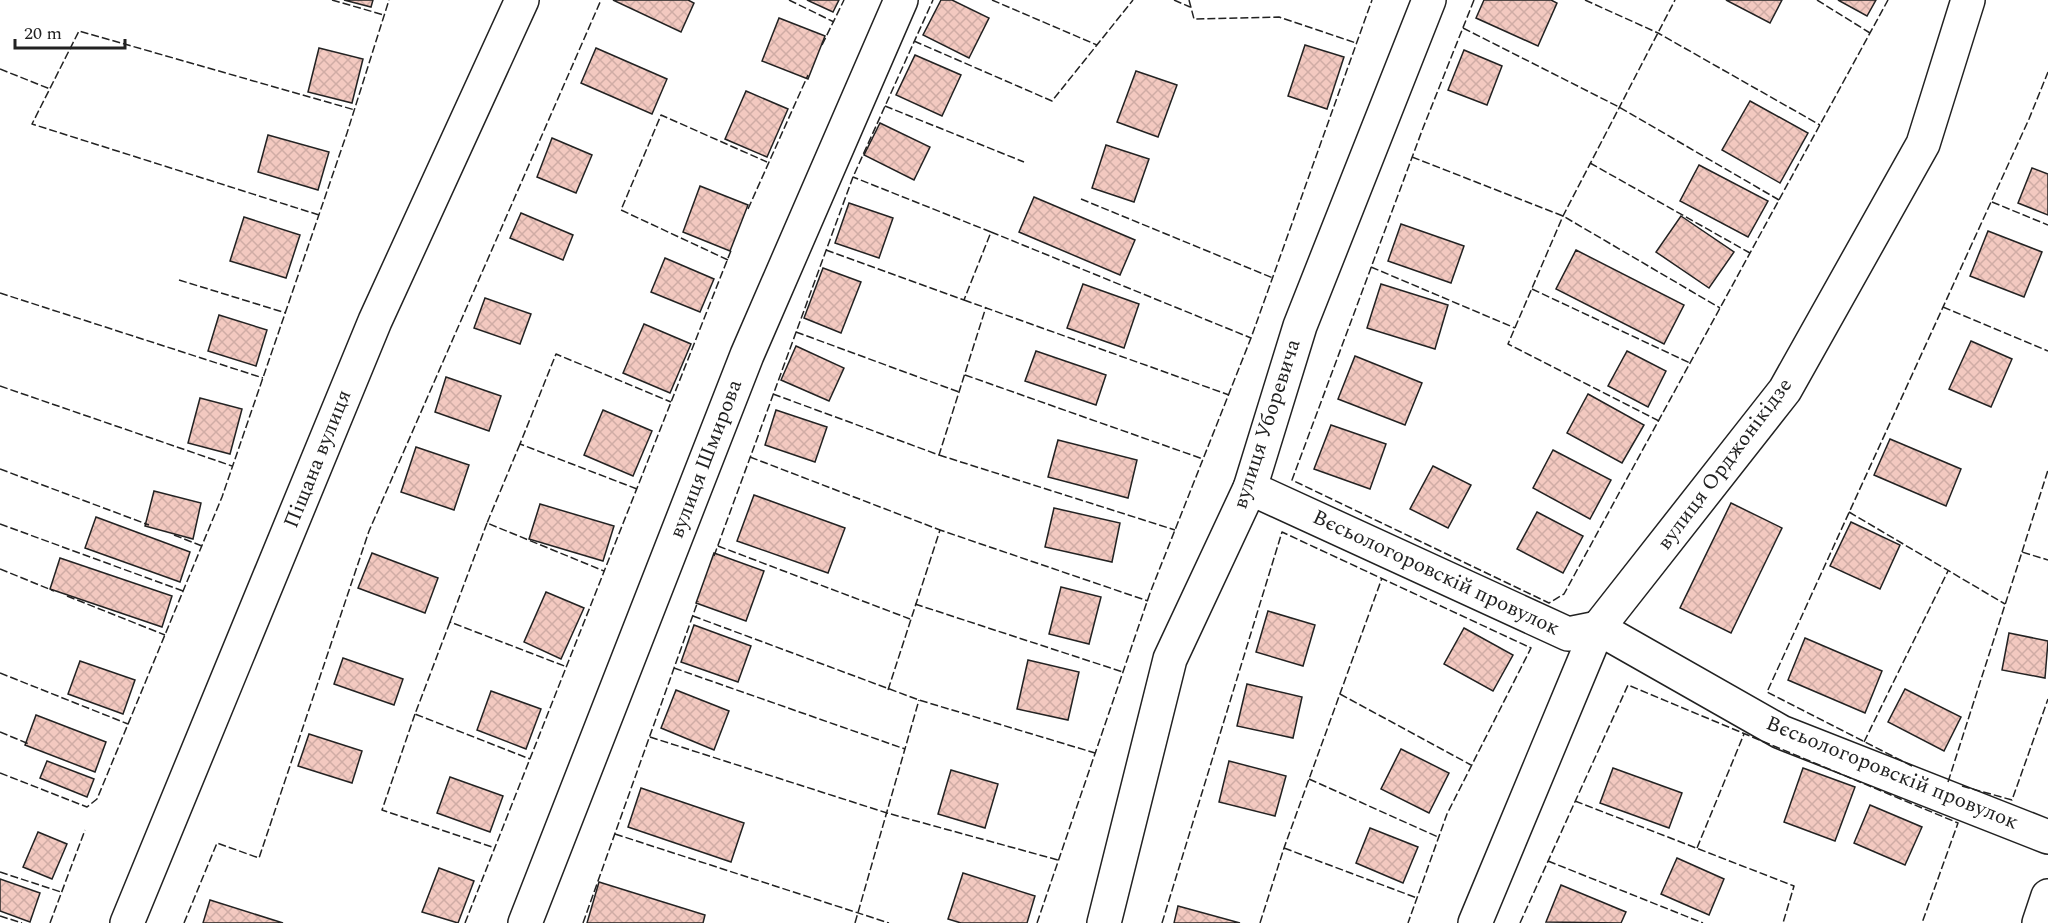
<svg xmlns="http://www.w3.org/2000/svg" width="2048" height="923" viewBox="0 0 2048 923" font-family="Spectral,serif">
  <defs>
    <pattern id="building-cross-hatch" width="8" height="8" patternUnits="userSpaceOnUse" patternTransform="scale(1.5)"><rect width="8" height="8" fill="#f3c9c0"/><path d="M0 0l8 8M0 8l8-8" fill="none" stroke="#d0aca5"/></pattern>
  </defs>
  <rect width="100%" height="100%" fill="#fff"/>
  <g fill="url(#building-cross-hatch)" stroke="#222" stroke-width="1.5">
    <path d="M344,0H373L371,7Z"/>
    <path d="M613,0H688L694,3L681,32Z"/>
    <path d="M807,0H839L833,12Z"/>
    <path d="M941,0H952L989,18L969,58L923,35Z"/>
    <path d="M1484,0H1551L1557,3L1538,46L1476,18Z"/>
    <path d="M1726,0H1782L1770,23Z"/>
    <path d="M1838,0H1876L1867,16Z"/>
    <path d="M779,18L825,36L808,79L762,61Z"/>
    <path d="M1305,45L1344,57L1327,109L1288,96Z"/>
    <path d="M319,48L363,59L352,103L308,92Z"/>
    <path d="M596,48L667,79L652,114L581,83Z"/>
    <path d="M1464,50L1502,66L1487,105L1448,90Z"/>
    <path d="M915,55L961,75L942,116L896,95Z"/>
    <path d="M1136,71L1177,85L1158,137L1117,122Z"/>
    <path d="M746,91L788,109L767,157L725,139Z"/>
    <path d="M1750,101L1808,133L1780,183L1722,150Z"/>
    <path d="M880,123L930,147L914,180L864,155Z"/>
    <path d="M268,135L329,152L318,190L258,172Z"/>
    <path d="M552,138L592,155L576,193L537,177Z"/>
    <path d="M1106,145L1149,159L1134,202L1092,188Z"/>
    <path d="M1699,165L1768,201L1748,237L1680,201Z"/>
    <path d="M2032,168L2048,174V215L2018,203Z"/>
    <path d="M700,186L748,205L730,251L683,232Z"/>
    <path d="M1034,197L1135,240L1120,275L1019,232Z"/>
    <path d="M849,203L893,218L879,258L835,243Z"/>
    <path d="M521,213L573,235L563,260L510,238Z"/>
    <path d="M1681,216L1734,252L1709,288L1656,252Z"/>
    <path d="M244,217L300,235L286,278L230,261Z"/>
    <path d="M1401,224L1464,246L1451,283L1388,261Z"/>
    <path d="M1988,231L2042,252L2024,297L1970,276Z"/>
    <path d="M1576,250L1684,305L1664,344L1556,289Z"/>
    <path d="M665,258L714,279L700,312L651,292Z"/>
    <path d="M823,268L861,282L841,333L804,318Z"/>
    <path d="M1083,284L1139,304L1124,348L1067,328Z"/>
    <path d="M1381,284L1448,305L1435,349L1367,328Z"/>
    <path d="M485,298L531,314L520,344L474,328Z"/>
    <path d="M219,315L267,330L256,366L208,351Z"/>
    <path d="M644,324L691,344L670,393L623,373Z"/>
    <path d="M1971,341L2012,359L1991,407L1949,389Z"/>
    <path d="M796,346L844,368L829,401L781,380Z"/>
    <path d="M1036,351L1106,375L1096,405L1025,381Z"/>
    <path d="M1627,351L1666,371L1648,407L1608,386Z"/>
    <path d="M1355,356L1422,383L1405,425L1338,399Z"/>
    <path d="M446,377L501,396L489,431L435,412Z"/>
    <path d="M1588,394L1644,425L1622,463L1567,433Z"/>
    <path d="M200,398L242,409L230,454L188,443Z"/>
    <path d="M603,410L652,431L633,476L584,455Z"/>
    <path d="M776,410L827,427L815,462L765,445Z"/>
    <path d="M1331,425L1386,444L1370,489L1314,469Z"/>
    <path d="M1890,439L1961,469L1946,506L1874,475Z"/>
    <path d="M1058,440L1137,460L1128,498L1048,477Z"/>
    <path d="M416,447L469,465L454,510L401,492Z"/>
    <path d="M1553,450L1611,480L1590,519L1533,488Z"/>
    <path d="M1433,466L1471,485L1448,528L1410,509Z"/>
    <path d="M154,491L201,503L193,539L145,526Z"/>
    <path d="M754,495L845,528L828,573L737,541Z"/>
    <path d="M1731,503L1782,528L1731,633L1680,608Z"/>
    <path d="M540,504L614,526L603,561L529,539Z"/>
    <path d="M1054,508L1120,523L1112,562L1045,547Z"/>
    <path d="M1537,512L1583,536L1563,573L1517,549Z"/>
    <path d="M96,517L190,552L180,582L85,548Z"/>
    <path d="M1851,522L1900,545L1880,589L1830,566Z"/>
    <path d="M372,553L438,578L425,613L358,588Z"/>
    <path d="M714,553L764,571L746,621L696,603Z"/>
    <path d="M60,558L172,596L162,627L50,589Z"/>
    <path d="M1061,587L1101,597L1089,644L1049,634Z"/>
    <path d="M546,592L584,608L561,659L524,642Z"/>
    <path d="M1268,611L1315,625L1303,666L1256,652Z"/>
    <path d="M694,625L751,646L738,682L681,662Z"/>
    <path d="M1464,628L1513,655L1493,691L1444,664Z"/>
    <path d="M2009,633L2048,641L2045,678L2002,670Z"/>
    <path d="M1805,638L1882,671L1865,713L1788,680Z"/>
    <path d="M343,658L403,679L394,705L334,684Z"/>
    <path d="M1028,660L1079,672L1068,720L1017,709Z"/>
    <path d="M80,661L135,680L123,714L68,694Z"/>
    <path d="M1247,684L1302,697L1293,738L1237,726Z"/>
    <path d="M1905,689L1961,717L1944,751L1888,722Z"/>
    <path d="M676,690L729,711L714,750L661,728Z"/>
    <path d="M491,691L541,709L526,749L477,730Z"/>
    <path d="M36,715L106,742L95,772L25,745Z"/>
    <path d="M309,734L362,751L352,783L298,766Z"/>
    <path d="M1401,749L1449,773L1429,813L1381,789Z"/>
    <path d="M47,761L94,779L87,797L40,778Z"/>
    <path d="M1229,761L1286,776L1275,816L1219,802Z"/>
    <path d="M1613,768L1682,793L1669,828L1600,803Z"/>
    <path d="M1803,768L1855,787L1835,841L1784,822Z"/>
    <path d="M951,770L998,784L985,828L938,814Z"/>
    <path d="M450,777L503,796L490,832L437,813Z"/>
    <path d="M641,788L744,823L731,862L628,827Z"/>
    <path d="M1870,805L1922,827L1905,865L1854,843Z"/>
    <path d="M1370,828L1418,847L1403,883L1356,863Z"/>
    <path d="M38,832L67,844L52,879L23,867Z"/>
    <path d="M1677,858L1724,879L1709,915L1661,894Z"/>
    <path d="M439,868L474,881L458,923L422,912Z"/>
    <path d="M963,873L1035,896L1027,923H961L948,919Z"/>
    <path d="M0,879L40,893L30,922L0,911Z"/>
    <path d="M599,882L705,915L703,923H587Z"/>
    <path d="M1561,885L1626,912L1621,923L1546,922Z"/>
    <path d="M210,900L283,923H203Z"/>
    <path d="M1178,906L1240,923H1174Z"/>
  </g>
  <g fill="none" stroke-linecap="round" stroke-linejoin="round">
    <g stroke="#222" stroke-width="36">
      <g id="minor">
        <path d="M1250,488L1568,634L1598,628L1781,732L2048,837"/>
        <path d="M127,923L375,321L522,0"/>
        <path d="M525,923L747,355L901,0"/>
        <path d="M1104,923L1170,659L1250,488L1300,326L1429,0"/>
        <path d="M1475,923L1598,628L1785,390L1923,144L1968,0"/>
        <path d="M2039,923L2048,896"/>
      </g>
    </g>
    <use href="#minor" stroke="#fff" stroke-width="33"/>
    <g stroke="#222" stroke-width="1.5" stroke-dasharray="8 3" stroke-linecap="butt">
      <path d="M332,0L384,15"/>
      <path d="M789,0L834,22"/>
      <path d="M992,0L1097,45"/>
      <path d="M1174,0L1190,7"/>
      <path d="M1189,0L1194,19L1279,17L1356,43"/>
      <path d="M1474,0L1423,128L1292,480L1549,603L1564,594L1888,0"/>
      <path d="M1585,0L1658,33L1820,125"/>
      <path d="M1817,0L1870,33"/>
      <path d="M1463,28L1619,107L1779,200"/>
      <path d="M914,41L1052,101L1133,0"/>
      <path d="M822,45L844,0"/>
      <path d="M0,69L50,89"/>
      <path d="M885,106L1024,162"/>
      <path d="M1412,157L1563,216L1720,308"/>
      <path d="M1590,163L1750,253"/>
      <path d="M1081,199L1273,278"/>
      <path d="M1992,202L2048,225"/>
      <path d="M748,209L808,75"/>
      <path d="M319,215L32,124L79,31L355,110"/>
      <path d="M991,232L1251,338"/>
      <path d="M826,250L964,300L991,232L853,177"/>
      <path d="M728,260L621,210L661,115L767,162"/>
      <path d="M1371,267L1515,328"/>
      <path d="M179,280L286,313"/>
      <path d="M1532,289L1690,363"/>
      <path d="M0,293L263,378"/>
      <path d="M964,300L1229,395"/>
      <path d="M1943,307L2048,351"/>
      <path d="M796,332L959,392"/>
      <path d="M965,375L1203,459"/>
      <path d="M0,386L232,466"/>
      <path d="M773,394L939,455L986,307"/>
      <path d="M1659,421L1508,344L1563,216L1675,0"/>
      <path d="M520,444L487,523L604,571"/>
      <path d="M939,455L1175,530"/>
      <path d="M750,457L940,530"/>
      <path d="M0,469L149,525"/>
      <path d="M637,489L520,444L556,354L671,402"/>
      <path d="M1849,512L2005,604"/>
      <path d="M487,523L450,622L567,667"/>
      <path d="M0,524L183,591"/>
      <path d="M174,535L202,546"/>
      <path d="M718,546L910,619"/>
      <path d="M2022,552L2048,470"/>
      <path d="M714,556L853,177L933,0"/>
      <path d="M0,569L54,591"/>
      <path d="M67,596L165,635"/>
      <path d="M915,604L1123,672"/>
      <path d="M693,616L919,700L1095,753"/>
      <path d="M450,622L415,714L530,759"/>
      <path d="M674,668L905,749"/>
      <path d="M0,673L128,724"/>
      <path d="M888,690L940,530L1148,601"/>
      <path d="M1340,694L1471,765"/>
      <path d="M415,714L382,810L495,848"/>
      <path d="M0,732L29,744"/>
      <path d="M650,737L887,813L1058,860"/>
      <path d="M1864,742L1948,571"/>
      <path d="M1912,766L1767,692L2029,119L2048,72"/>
      <path d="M0,773L87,807L97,799L222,497L347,133L389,0"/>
      <path d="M1309,779L1438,837"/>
      <path d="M1948,782L2022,552L2048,560"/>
      <path d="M1962,786L2012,800L2048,699"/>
      <path d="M1575,801L1794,886L1783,923"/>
      <path d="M615,834L889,923"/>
      <path d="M1284,848L1417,898"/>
      <path d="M1697,848L1744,734"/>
      <path d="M1548,861L1703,923"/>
      <path d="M0,872L61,892"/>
      <path d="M0,916L22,923"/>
      <path d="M50,923L85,830"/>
      <path d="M184,923L217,843L259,858L369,531L601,0"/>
      <path d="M465,923L732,248"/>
      <path d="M583,923L698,601"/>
      <path d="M855,923L919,700"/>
      <path d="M1037,923L1150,593L1251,338L1372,0"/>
      <path d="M1162,923L1282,532L1531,648L1447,814L1408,923"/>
      <path d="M1260,923L1284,848L1382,578"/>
      <path d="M1520,923L1628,685L1958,823L1922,923"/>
    </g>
  </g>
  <g text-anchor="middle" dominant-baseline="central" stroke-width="4.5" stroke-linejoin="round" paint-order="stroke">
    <g font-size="21" fill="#222" stroke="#fff">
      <text transform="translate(1267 424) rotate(-72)">вулиця Уборевича</text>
      <text transform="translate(318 459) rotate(-68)">Піщана вулиця</text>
      <text transform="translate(706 459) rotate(-69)">вулиця Шмирова</text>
      <text transform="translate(1725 464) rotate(-53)">вулиця Орджонікідзе</text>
      <text transform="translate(1436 573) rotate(25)">Вєсьологоровскій провулок</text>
      <text transform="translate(1892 773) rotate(22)">Вєсьологоровскій провулок</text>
    </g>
  </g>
  <path d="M15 39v9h110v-9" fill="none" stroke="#222222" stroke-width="3"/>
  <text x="24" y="39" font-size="18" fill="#222222" stroke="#ffffff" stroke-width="4.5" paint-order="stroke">20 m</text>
</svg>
